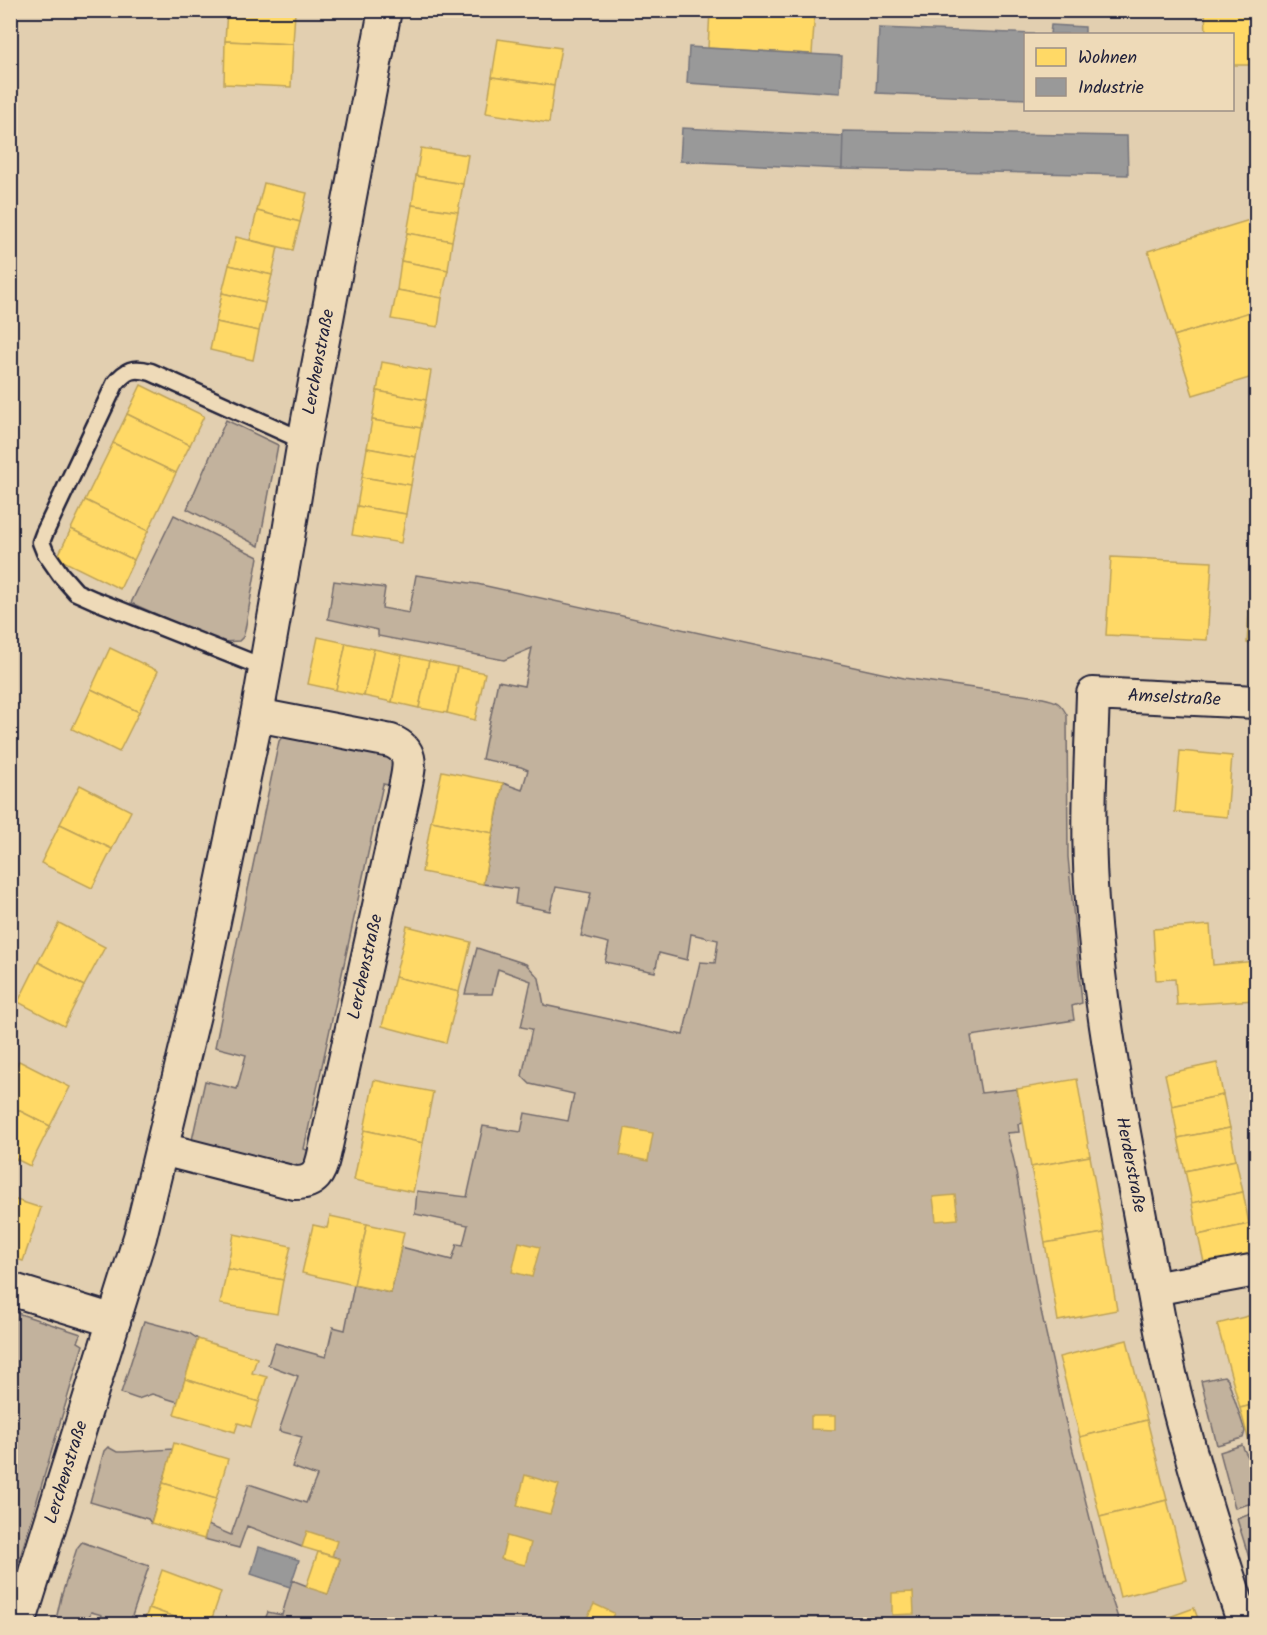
<svg xmlns="http://www.w3.org/2000/svg" width="1267" height="1635" viewBox="0 0 1267 1635" font-family="Kalam,sans-serif">
  <rect width="100%" height="100%" fill="#e2cfb0"/>
  <filter id="ink" filterUnits="userSpaceOnUse"><feTurbulence type="fractalNoise" baseFrequency=".0167" numOctaves="2"/><feDisplacementMap in="SourceGraphic" scale="12" xChannelSelector="R" yChannelSelector="G"/><feConvolveMatrix kernelMatrix="1 2 1 2 8 2 1 2 1" color-interpolation-filters="sRGB"/></filter>
  <g filter="url(#ink)">
    <g fill="#c2b29d" stroke="#726a6c" stroke-width="1.5">
      <path d="M226,420L278,445L259,546L187,509Z"/>
      <path d="M174,515L258,557L245,630L243,637L239,641L223,642L210,638L131,603Z"/>
      <path d="M416,575L477,584L904,678L1043,698C1057,701 1060,702 1067,715L1068,857L1082,1003L1072,1006L1074,1020L971,1036L981,1093L1017,1089L1023,1123L1018,1124L1019,1132L1007,1133L1014,1161L1038,1297L1065,1419L1106,1582L1120,1624H263L268,1612L282,1615L292,1580L328,1594L340,1559L332,1556L336,1541L308,1532L302,1547L247,1526L239,1548L204,1539L208,1525L231,1535L249,1484L306,1503L317,1476L292,1467L302,1437L279,1431L298,1376L268,1365L275,1343L326,1357L333,1327L345,1330L354,1285L391,1293L401,1247L452,1260L457,1244L463,1245L468,1225L415,1214L417,1191L467,1197L483,1126L521,1132L525,1113L568,1121L574,1094L530,1084L522,1076L532,1029L521,1027L531,981L498,969L492,994H465L477,948L526,964L539,978L544,1005L683,1035L700,962L715,963L718,940L691,934L687,960L659,953L655,972L605,962L609,943L581,936L591,893L556,887L550,911L515,904L517,889L483,884L503,783L522,790L528,770L521,767L482,759L498,681L524,686L532,648L504,660L378,636V630L328,619L334,581L385,588L382,608L409,613Z"/>
      <path d="M283,736L386,755L393,761L397,787L383,784L304,1149L316,1153L311,1160L302,1167L192,1140L205,1081L237,1089L246,1055L215,1047L279,741Z"/>
      <path d="M11,1311L81,1334L78,1342L83,1345L19,1561L10,1559V1487L12,1481L10,1473Z"/>
      <path d="M144,1321L189,1333L198,1339L178,1402L152,1394L138,1399L121,1393Z"/>
      <path d="M1224,1376L1228,1380L1245,1431L1243,1438L1217,1445L1201,1381Z"/>
      <path d="M1242,1445C1245,1453 1250,1459 1253,1467C1257,1479 1257,1490 1256,1502L1235,1508L1220,1452Z"/>
      <path d="M108,1447L117,1452H124L173,1449L151,1523L148,1519L90,1502L104,1451Z"/>
      <path d="M1256,1512V1576L1255,1577L1237,1519Z"/>
      <path d="M82,1542L149,1566L130,1622L128,1624H99L102,1615L91,1612L86,1624H55L61,1597L77,1548Z"/>
    </g>
    <g fill="#ffd966" stroke="#bda259" stroke-width="1.5">
      <path d="M227,10L295,12L293,44L225,41Z"/>
      <path d="M710,10H815L812,54L708,48Z"/>
      <path d="M1205,10H1256V65H1232V34H1206Z"/>
      <path d="M498,39L561,48L554,86L492,77Z"/>
      <path d="M225,41L293,44L291,87L224,84Z"/>
      <path d="M492,77L554,86L549,123L486,113Z"/>
      <path d="M421,148L468,155L463,184L416,176Z"/>
      <path d="M416,176L463,184L458,212L412,205Z"/>
      <path d="M264,183L307,193L300,222L257,211Z"/>
      <path d="M412,205L458,212L452,241L407,233Z"/>
      <path d="M257,211L300,222L293,250L250,240Z"/>
      <path d="M1256,218V310L1174,336L1148,251Z"/>
      <path d="M407,233L452,241L448,270L401,261Z"/>
      <path d="M236,237L278,247L272,275L229,265Z"/>
      <path d="M401,261L448,270L442,298L397,290Z"/>
      <path d="M229,265L272,275L265,303L222,293Z"/>
      <path d="M397,290L442,298L438,327L391,319Z"/>
      <path d="M222,293L265,303L259,331L216,322Z"/>
      <path d="M1256,310V376L1193,395L1174,336Z"/>
      <path d="M216,322L259,331L253,360L210,350Z"/>
      <path d="M382,362L431,371L426,400L377,391Z"/>
      <path d="M141,385L204,416L190,445L127,414Z"/>
      <path d="M377,391L426,400L421,428L372,420Z"/>
      <path d="M127,414L190,445L176,473L113,443Z"/>
      <path d="M372,420L421,428L416,457L367,448Z"/>
      <path d="M113,443L176,473L148,531L85,500Z"/>
      <path d="M367,448L416,457L411,485L362,477Z"/>
      <path d="M362,477L411,485L406,514L357,506Z"/>
      <path d="M85,500L148,531L134,560L71,529Z"/>
      <path d="M357,506L406,514L401,543L352,535Z"/>
      <path d="M71,529L134,560L120,589L57,558Z"/>
      <path d="M1111,557L1212,562L1207,640L1106,635Z"/>
      <path d="M1252,565H1256V643H1247Z"/>
      <path d="M318,637L346,643L336,690L308,684Z"/>
      <path d="M346,643L374,649L364,696L336,690Z"/>
      <path d="M110,648L158,671L139,712L91,689Z"/>
      <path d="M374,649L402,655L392,702L364,696Z"/>
      <path d="M402,655L429,661L419,708L392,702Z"/>
      <path d="M429,661L457,667L447,713L419,708Z"/>
      <path d="M457,667L485,673L475,720L447,713Z"/>
      <path d="M91,689L139,712L119,752L72,729Z"/>
      <path d="M1180,751L1232,756L1227,817L1175,812Z"/>
      <path d="M442,771L503,783L493,833L431,821Z"/>
      <path d="M80,785L131,811L112,849L60,824Z"/>
      <path d="M431,821L493,833L483,884L422,872Z"/>
      <path d="M60,824L112,849L92,888L41,863Z"/>
      <path d="M59,923L105,947L84,986L38,962Z"/>
      <path d="M1210,925L1213,965L1256,961V1000L1177,1005L1175,979L1156,980L1153,929Z"/>
      <path d="M407,926L471,942L459,992L395,977Z"/>
      <path d="M38,962L84,986L64,1026L18,1002Z"/>
      <path d="M395,977L459,992L446,1043L382,1026Z"/>
      <path d="M19,1061L70,1087L50,1126L10,1106V1078Z"/>
      <path d="M1217,1063L1223,1095L1172,1106L1165,1074Z"/>
      <path d="M1077,1079L1090,1156L1031,1167L1017,1089Z"/>
      <path d="M374,1080L433,1092L423,1143L364,1130Z"/>
      <path d="M1223,1095L1230,1128L1178,1138L1172,1106Z"/>
      <path d="M10,1106L50,1126L30,1166L10,1156Z"/>
      <path d="M625,1128L653,1133L648,1161L620,1155Z"/>
      <path d="M1230,1128L1236,1160L1185,1171L1178,1138Z"/>
      <path d="M364,1130L423,1143L413,1192L354,1180Z"/>
      <path d="M1090,1156L1104,1233L1045,1243L1031,1167Z"/>
      <path d="M1236,1160L1243,1192L1192,1203L1185,1171Z"/>
      <path d="M1243,1192L1249,1224L1198,1235L1192,1203Z"/>
      <path d="M955,1195L958,1219L936,1221L933,1197Z"/>
      <path d="M10,1198L41,1208L23,1261L10,1257Z"/>
      <path d="M330,1216L367,1224L354,1285L302,1273L313,1225L327,1228Z"/>
      <path d="M367,1224L404,1232L391,1293L354,1285Z"/>
      <path d="M1249,1224L1256,1256L1205,1267L1198,1235Z"/>
      <path d="M1104,1233L1117,1310L1058,1321L1045,1243Z"/>
      <path d="M234,1234L291,1246L283,1280L227,1269Z"/>
      <path d="M519,1242L540,1247L532,1277L512,1272Z"/>
      <path d="M227,1269L283,1280L277,1314L220,1304Z"/>
      <path d="M1256,1314V1404L1240,1408L1217,1324Z"/>
      <path d="M198,1339L257,1358L252,1373L267,1377L259,1402L185,1379Z"/>
      <path d="M1127,1340L1147,1420L1080,1437L1059,1357Z"/>
      <path d="M185,1379L259,1402L251,1427L238,1423L235,1432L174,1414Z"/>
      <path d="M1256,1404V1468L1240,1408Z"/>
      <path d="M811,1416H835V1430L811,1429Z"/>
      <path d="M1147,1420L1167,1500L1100,1517L1080,1437Z"/>
      <path d="M174,1443L228,1459L216,1499L163,1483Z"/>
      <path d="M525,1475L559,1485L550,1514L517,1506Z"/>
      <path d="M163,1483L216,1499L204,1539L151,1523Z"/>
      <path d="M1167,1500L1187,1580L1120,1597L1100,1517Z"/>
      <path d="M307,1531L337,1541L332,1556L302,1547Z"/>
      <path d="M507,1536L531,1543L525,1565L501,1559Z"/>
      <path d="M318,1552L340,1559L328,1594L306,1587Z"/>
      <path d="M162,1570L221,1592L210,1624H194L149,1608Z"/>
      <path d="M913,1592L914,1614L892,1615V1593Z"/>
      <path d="M594,1604L614,1613L609,1624H584Z"/>
      <path d="M149,1608L194,1624H143Z"/>
      <path d="M1194,1608L1200,1624H1150Z"/>
    </g>
    <g fill="#999" stroke="#75757d" stroke-width="1.5">
      <path d="M446,10H482L481,17Z"/>
      <path d="M1051,25L1085,27V34H1050Z"/>
      <path d="M879,28L1035,34H1026V99L876,93Z"/>
      <path d="M689,47L842,56L840,93L687,83Z"/>
      <path d="M682,128L844,136L842,169L680,161Z"/>
      <path d="M843,131L1127,136L1128,175L842,169Z"/>
      <path d="M259,1547L299,1560L290,1587L251,1574Z"/>
    </g>
    <g fill="none" stroke-linecap="round" stroke-linejoin="round">
      <g stroke="#22223b" stroke-width="21">
        <path id="service" d="M265,668L94,600L76,592L61,575L45,552L41,542L44,534L115,384C126,370 133,367 151,372L304,441"/>
      </g>
      <g stroke="#22223b" stroke-width="36">
        <g id="minor">
          <path id="s1" d="M162,1149L295,1183C315,1183 320,1173 324,1155L405,788C409,767 415,751 391,741L257,715"/>
          <path d="M10,1289L114,1321"/>
          <path d="M1153,1289L1256,1270"/>
          <path id="s2" d="M19,1624L140,1237L198,998L257,715L286,550L304,441L385,10"/>
          <path id="s3" d="M1244,1624C1217,1543 1191,1461 1171,1378C1157,1318 1148,1257 1136,1196C1116,1093 1097,989 1091,885C1087,822 1091,758 1093,694L1256,702"/>
        </g>
      </g>
      <use href="#service" stroke="#eedab8" stroke-width="16"/>
      <use href="#minor" stroke="#eedab8" stroke-width="32"/>
    </g>
  </g>
  <g text-anchor="middle" dominant-baseline="central" stroke-width="6" stroke-linejoin="round" paint-order="stroke">
    <g font-size="18" fill="#22223b" stroke="#eedab8">
      <text stroke="none"><textPath href="#s2" startOffset="1299">Lerchenstraße</textPath></text>
      <text stroke="none"><textPath href="#s3" startOffset="1029">Amselstraße</textPath></text>
      <text stroke="none"><textPath href="#s1" startOffset="375">Lerchenstraße</textPath></text>
      <text transform="translate(1130 1165) rotate(79)">Herderstraße</text>
      <text stroke="none"><textPath href="#s2" startOffset="159">Lerchenstraße</textPath></text>
    </g>
  </g>
  <rect width="1267" height="1635" fill="none" stroke="#eedab8" stroke-width="36"/>
  <rect x="18" y="18" width="1231" height="1599" fill="none" stroke="#22223b" stroke-width="2" filter="url(#ink)"/>
  <rect x="1024" y="33" width="210" height="78" fill="#eedab8" stroke="#9c9086" stroke-width="1.5"/>
  <rect x="1036" y="48" width="30" height="18" fill="#ffd966" stroke="#9c9086" stroke-width="1.5"/>
  <text x="1078" y="63" font-size="18" fill="#22223b">Wohnen</text>
  <rect x="1036" y="78" width="30" height="18" fill="#999999" stroke="#9c9086" stroke-width="1.5"/>
  <text x="1078" y="93" font-size="18" fill="#22223b">Industrie</text>
</svg>
